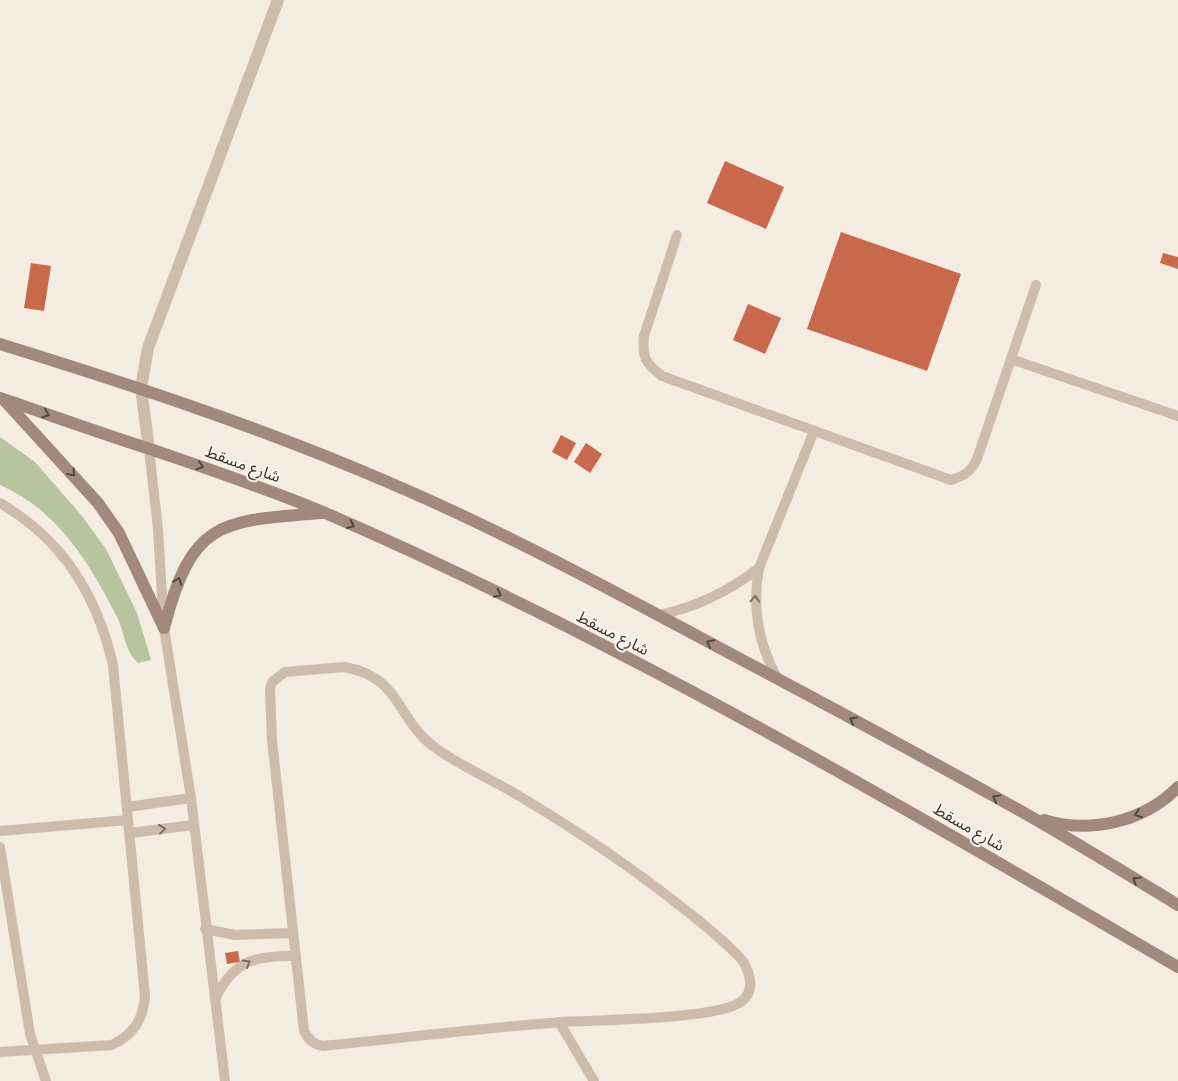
<svg xmlns="http://www.w3.org/2000/svg" width="1178" height="1081" viewBox="0 0 1178 1081" font-family="'DM Sans','Noto Sans Arabic',sans-serif">
  <rect width="100%" height="100%" fill="#f4ebe1"/>
  <path fill="#b8c4a0" d="M0,437L35,462L82,516L106,549L137,613L151,660L138,663C125,651 125,635 118,619C91,565 58,510 0,485Z"/>
  <g fill="#c8694b">
    <path d="M725,161L784,187L766,229L707,203Z"/>
    <path d="M841,232L961,274L927,371L807,329Z"/>
    <path d="M1163,253L1178,257V269L1160,263Z"/>
    <path d="M31,263L51,266L44,311L24,308Z"/>
    <path d="M748,304L781,318L765,354L733,340Z"/>
    <path d="M561,435L576,443L567,460L552,452Z"/>
    <path d="M586,443L602,454L590,473L574,462Z"/>
    <path d="M238,951L240,962L227,964L225,953Z"/>
  </g>
  <g fill="none" stroke-linecap="round" stroke-linejoin="round">
    <g stroke="#cdbbac" stroke-width="10">
      <path d="M677,235L644,336C642,357 645,363 662,376L951,480C964,476 971,472 977,459L1036,285"/>
      <path d="M1011,359L1178,416"/>
      <path d="M149,449L158,529L164,628L191,798L225,1081"/>
      <path d="M0,503C63,540 97,595 113,665L145,996C143,1020 134,1034 112,1045L0,1052"/>
      <path d="M659,615C697,607 728,592 759,568"/>
      <path d="M344,667C403,677 395,720 437,749C461,766 490,779 516,794C573,828 627,864 679,905C701,922 724,940 742,960C751,974 756,993 739,1003C714,1019 598,1020 562,1022C482,1028 403,1038 323,1046C313,1044 309,1040 304,1031L272,740L270,689L272,682L285,672Z"/>
      <path d="M777,678C758,642 752,608 759,568L814,431"/>
      <path d="M127,807L191,798"/>
      <path d="M0,831L128,820"/>
      <path d="M130,833L194,825"/>
      <path d="M0,847L30,1034L46,1081"/>
      <path d="M205,929L235,935L293,933"/>
      <path d="M215,999C234,960 255,955 296,956"/>
      <path d="M559,1022L594,1081"/>
    </g>
    <path stroke="#cdbbac" stroke-width="12" d="M149,449L141,388L148,348L278,0"/>
    <g stroke="#a18a7d" stroke-width="12">
      <path d="M0,344C132,385 263,428 390,483C507,533 619,594 731,654C829,706 928,759 1026,814C1077,843 1127,874 1178,905"/>
      <path d="M0,398C50,415 100,433 150,449C208,469 266,488 323,512C620,640 899,805 1178,967"/>
      <path d="M5,401L98,503L119,533L164,628"/>
      <path d="M164,628C192,521 218,521 321,513"/>
      <path d="M1044,820C1090,834 1144,822 1178,787"/>
    </g>
  </g>
  <defs><path id="oneway-chevron" d="M-2-3.5L2.5 0L-2 3.5" fill="none" stroke-width="1.6" stroke-linecap="round" stroke-linejoin="round" transform="scale(1.25)"/></defs>
  <g stroke="#544640">
    <use href="#oneway-chevron" transform="translate(46 414) rotate(19)"/>
    <use href="#oneway-chevron" transform="translate(200 466) rotate(18)"/>
    <use href="#oneway-chevron" transform="translate(72 473) rotate(48)"/>
    <use href="#oneway-chevron" transform="translate(351 525) rotate(25)"/>
    <use href="#oneway-chevron" transform="translate(178 581) rotate(-69)"/>
    <use href="#oneway-chevron" transform="translate(498 594) rotate(26)"/>
    <use href="#oneway-chevron" transform="translate(710 643) rotate(-152)"/>
    <use href="#oneway-chevron" transform="translate(853 720) rotate(-151)"/>
    <use href="#oneway-chevron" transform="translate(996 798) rotate(-151)"/>
    <use href="#oneway-chevron" transform="translate(1138 814) rotate(159)"/>
    <use href="#oneway-chevron" transform="translate(1136 880) rotate(-149)"/>
  </g>
  <g stroke="#7d6f65">
    <use href="#oneway-chevron" transform="translate(755 599) rotate(-89)"/>
    <use href="#oneway-chevron" transform="translate(162 829) rotate(-7)"/>
    <use href="#oneway-chevron" transform="translate(247 963) rotate(-30)"/>
  </g>
  <g text-anchor="middle" dominant-baseline="central" stroke-width="4" stroke-linejoin="round" paint-order="stroke">
    <g font-size="16" fill="#3b302b" stroke="#fbf5ee">
      <text transform="translate(243 464) rotate(20)">شارع مسقط</text>
      <text transform="translate(613 633) rotate(27)">شارع مسقط</text>
      <text transform="translate(969 827) rotate(30)">شارع مسقط</text>
    </g>
  </g>
</svg>
